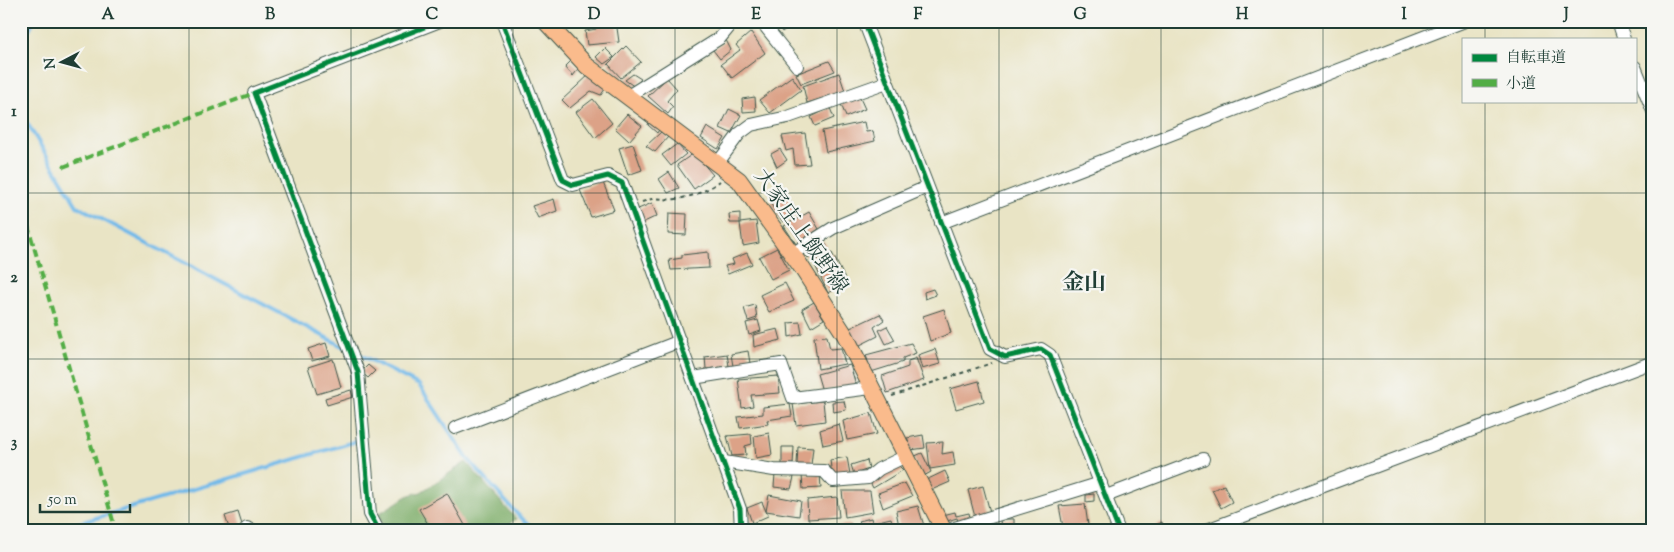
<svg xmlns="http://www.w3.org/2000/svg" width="1674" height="552" viewBox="0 0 1674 552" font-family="'Sorts Mill Goudy','Noto Serif JP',serif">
  <rect width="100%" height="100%" fill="#f6f6f2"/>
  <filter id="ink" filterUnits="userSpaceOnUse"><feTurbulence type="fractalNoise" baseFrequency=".02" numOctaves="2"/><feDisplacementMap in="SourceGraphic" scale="10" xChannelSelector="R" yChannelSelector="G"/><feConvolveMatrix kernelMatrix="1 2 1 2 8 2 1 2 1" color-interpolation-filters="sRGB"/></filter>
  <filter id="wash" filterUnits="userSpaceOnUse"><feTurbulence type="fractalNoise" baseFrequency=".0096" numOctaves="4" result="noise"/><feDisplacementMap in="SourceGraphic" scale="20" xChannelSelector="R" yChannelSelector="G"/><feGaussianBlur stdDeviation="1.12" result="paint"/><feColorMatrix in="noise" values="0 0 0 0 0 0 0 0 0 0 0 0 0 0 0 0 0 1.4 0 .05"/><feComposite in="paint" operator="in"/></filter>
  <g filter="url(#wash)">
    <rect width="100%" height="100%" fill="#e9e4c5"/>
    <path fill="#78aa64" stroke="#4c744c" d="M466,462L516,519L499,531H386L378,514L409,495L421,492Z"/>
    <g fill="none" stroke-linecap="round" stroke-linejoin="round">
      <g stroke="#71b9e9" stroke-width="4">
        <path d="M21,113L77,206L344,347"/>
        <path d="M355,352L419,385L467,458L517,514L536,531"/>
        <path d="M52,531L357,441"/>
      </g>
      <path stroke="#71b9e9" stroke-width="21" d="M21,26L24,21"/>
    </g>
    <g id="blocks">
      <g fill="#dca287">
        <path d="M595,21H616L619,42L587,45L585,31L596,29Z"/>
        <path d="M775,21H796L782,32Z"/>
        <path d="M751,32L765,53L732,78L721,64L740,50L736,45Z"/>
        <path d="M726,40L731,50L720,59L713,50Z"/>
        <path d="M626,46L641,62L621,78L608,64Z"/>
        <path d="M605,48L614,57L604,64L596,57Z"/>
        <path d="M571,61L579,68L573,76L565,67Z"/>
        <path d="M829,61L835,71L801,84L796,74Z"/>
        <path d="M839,73L845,91L807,103L803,86Z"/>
        <path d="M590,74L607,86L601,95L591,91L570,108L562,100Z"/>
        <path d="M633,74L641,79L635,87L625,80Z"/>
        <path d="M792,76L801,90L770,113L759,100Z"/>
        <path d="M667,78L677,89L667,101L673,107L668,114L648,96Z"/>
        <path d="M755,97L756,111L743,112L742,99Z"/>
        <path d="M860,98L865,109L846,117L841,104Z"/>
        <path d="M593,99L612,123L595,138L576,112Z"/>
        <path d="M830,108L834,118L815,126L811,117Z"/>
        <path d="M729,109L741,115L731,133L720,128Z"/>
        <path d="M627,114L642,126L629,141L615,128Z"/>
        <path d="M650,119L660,128L657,133L648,125Z"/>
        <path d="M864,122L866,132L873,131L875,141L826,152L822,131Z"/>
        <path d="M707,127L725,138L718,149L701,138Z"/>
        <path d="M661,132L668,137L655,152L646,146Z"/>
        <path d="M805,133L810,164L795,165L793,149L786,151L782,136Z"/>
        <path d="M633,144L642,170L628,175L619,148Z"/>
        <path d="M677,144L686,154L671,166L662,155Z"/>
        <path d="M780,149L787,160L777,167L771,154Z"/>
        <path d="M694,153L713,175L694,189L677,165Z"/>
        <path d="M669,172L679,188L668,193L659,179Z"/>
        <path d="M602,180L614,210L591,217L580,190Z"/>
        <path d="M785,195L798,212L783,222L770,203Z"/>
        <path d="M554,199L557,211L538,218L532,206Z"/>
        <path d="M652,203L657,216L642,223L636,210Z"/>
        <path d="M809,212L819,229L796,244L784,226Z"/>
        <path d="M669,213L687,214L686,235L668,234Z"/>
        <path d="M740,213V223H730L729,214Z"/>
        <path d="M756,221L759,243L743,246L740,223Z"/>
        <path d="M823,241L827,246L808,258L805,254Z"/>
        <path d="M777,248L789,270L771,279L759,257Z"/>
        <path d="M708,252L709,268L671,270L669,260L682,258V255Z"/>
        <path d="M747,253L752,264L728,274L725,266L734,264L732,259Z"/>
        <path d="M832,253L848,284L828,293L813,261Z"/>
        <path d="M785,283L794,301L769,312L760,295Z"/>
        <path d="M933,289L936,295L925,299L924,292Z"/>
        <path d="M814,302L824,319L811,327L802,309Z"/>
        <path d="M755,305L757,318L748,321L744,308Z"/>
        <path d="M944,309L951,333L930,341L923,316Z"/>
        <path d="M880,314L884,320L874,327L878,336L858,346L848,329Z"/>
        <path d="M758,320L761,331L749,335L746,323Z"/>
        <path d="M800,322L802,334L789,337L788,323Z"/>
        <path d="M887,326L895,340L886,344L879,330Z"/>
        <path d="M778,329L781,340L754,347L753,335Z"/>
        <path d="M827,336L830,349L841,348L845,364L818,369L814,337Z"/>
        <path d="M326,343L330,356L312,361L308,349Z"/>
        <path d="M911,343L916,353L903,358V362L871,372L866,355Z"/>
        <path d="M935,349L940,364L922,369L918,355Z"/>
        <path d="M748,351L750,363L733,366L731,354Z"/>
        <path d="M727,354L729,366L706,369L705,357Z"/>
        <path d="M916,358L924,380L887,393L882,376L908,367V361Z"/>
        <path d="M333,359L341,387L317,394L308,367Z"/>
        <path d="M368,365L375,371L368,378L361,372Z"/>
        <path d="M850,365L856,385L822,391L817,374Z"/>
        <path d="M778,376L780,393L751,395L753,406L742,408L738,379Z"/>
        <path d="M979,381L984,401L956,409L950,389Z"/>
        <path d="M351,390L353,397L327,405L325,398Z"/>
        <path d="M823,401L825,421L796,425L793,404Z"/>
        <path d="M844,401L846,410L833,412L832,402Z"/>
        <path d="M790,404L792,416L767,420L768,424L740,428L738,417L763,414V407Z"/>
        <path d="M871,413L877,434L847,440L843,421Z"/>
        <path d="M839,424L843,441L823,445L820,430Z"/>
        <path d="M769,433L772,455L756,458L754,436Z"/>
        <path d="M751,434L752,444L745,446L746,455L732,456L727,436Z"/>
        <path d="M923,435L925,448L910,450L907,438Z"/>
        <path d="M943,442L942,454L953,452L955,465L930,469L927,443Z"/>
        <path d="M782,447H794L793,464L782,465Z"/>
        <path d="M798,447L813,448L811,465L797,464Z"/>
        <path d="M922,453L931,472L922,477L913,457Z"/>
        <path d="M847,457L850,474L832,476L830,460Z"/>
        <path d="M867,460L869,469L854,474L851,465Z"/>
        <path d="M897,464L903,470L873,488L870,482Z"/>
        <path d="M945,471L950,482L929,491L924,481Z"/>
        <path d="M775,474L794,477L791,489L774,487Z"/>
        <path d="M820,474L821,488L803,489L802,475Z"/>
        <path d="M905,483L912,496L883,508L878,493Z"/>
        <path d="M1224,485L1232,502L1221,508L1212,490Z"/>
        <path d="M983,486L990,512L975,517L968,490Z"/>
        <path d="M842,491H870L873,512L845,517Z"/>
        <path d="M447,493L466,527L460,531H432L419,509Z"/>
        <path d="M1094,494V501L1086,502V495Z"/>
        <path d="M769,495L801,501L799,516L766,511Z"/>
        <path d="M837,497L839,517L808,519L807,500Z"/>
        <path d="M762,502L768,516L752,523L747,508Z"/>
        <path d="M1085,504L1088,525L1063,527L1059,506Z"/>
        <path d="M918,506L925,529L900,531L896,511Z"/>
        <path d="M238,512L244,531H230L225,516Z"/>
        <path d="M955,512L956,516L969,513L970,518L958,522L957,518L944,522L943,515Z"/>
        <path d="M871,518L874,529L862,531L859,521Z"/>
        <path d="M891,518L894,531H875L874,522Z"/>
        <path d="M1000,519H1014V531H1001Z"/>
        <path d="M990,520L993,531H971L970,527Z"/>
        <path d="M1162,522L1165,531H1155L1153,527Z"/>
        <path d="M851,524L852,531H836V526Z"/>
      </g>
    </g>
  </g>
  <g filter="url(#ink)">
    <use href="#blocks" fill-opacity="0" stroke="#3d564a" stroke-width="1"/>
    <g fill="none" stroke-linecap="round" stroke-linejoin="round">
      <g stroke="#3d564a" stroke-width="14">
        <g id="minor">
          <path d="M502,21L563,180L573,185L608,176L622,183L740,509L741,531"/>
          <path d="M761,21L797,66"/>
          <path d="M864,21L990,349L1005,357L1041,349L1050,355L1119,531"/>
          <path d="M1618,21L1624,39"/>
          <path d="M1635,67L1653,111"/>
          <path d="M628,96L720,38L734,21"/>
          <path d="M717,164L739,134L751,125L788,117L887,82"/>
          <path d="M941,223L1465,21"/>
          <path d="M792,254L833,228L927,187"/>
          <path d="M693,378L781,364L793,398L871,388"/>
          <path d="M455,428L680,341"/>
          <path d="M724,462L774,470L824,471L833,481L868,478L879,469L906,456"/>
          <path d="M1106,496L1203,459"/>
          <path d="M247,528L255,531"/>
          <path d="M379,531L370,514L358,372L254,93L440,21"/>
          <path d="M945,531L1101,483"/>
          <path d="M1204,531L1653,362"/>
        </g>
      </g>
      <g stroke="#3d564a" stroke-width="18">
        <path id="major" d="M545,21L587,66L739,180L800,265L845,335L944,531"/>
      </g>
      <g stroke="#3d564a" stroke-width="2" stroke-dasharray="4 4" stroke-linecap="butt">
        <path d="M642,202C660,195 662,201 676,199C692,197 707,191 720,181"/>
        <path d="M892,396L992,363"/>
      </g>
      <use href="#minor" stroke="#fff" stroke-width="12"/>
      <use href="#major" stroke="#fabb8c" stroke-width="16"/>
      <g stroke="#52ad45" stroke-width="4" stroke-dasharray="8 4" stroke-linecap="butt">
        <path d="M63,167L254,93"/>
        <path d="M21,202L116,531"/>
      </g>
      <g stroke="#f6f6f2" stroke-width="8">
        <g id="cycleway">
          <path d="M502,21L563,180L573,185L608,176L622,183L740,509L741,531"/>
          <path d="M864,21L990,349L1005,357L1041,349L1050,355L1119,531"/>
          <path d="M379,531L370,514L358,372L254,93L440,21"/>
        </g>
      </g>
      <use href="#cycleway" stroke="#00873e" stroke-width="5"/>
    </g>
  </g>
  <path fill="none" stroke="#1f3d34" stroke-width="1" stroke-opacity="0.55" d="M189,21V531M351,21V531M513,21V531M675,21V531M837,21V531M999,21V531M1161,21V531M1323,21V531M1485,21V39M1485,101V531M21,193H1653M21,359H1653"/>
  <g text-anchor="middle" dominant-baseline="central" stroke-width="4.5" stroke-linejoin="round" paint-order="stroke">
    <g font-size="21" fill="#1f3d34" stroke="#f6f6f2">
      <text transform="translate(800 232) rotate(55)">大家庄上飯野線</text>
    </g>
    <g font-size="22" font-weight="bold" fill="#1f3d34" stroke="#f6f6f2">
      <text x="1084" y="284">金山</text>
    </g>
  </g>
  <rect width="1674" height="552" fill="none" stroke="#f6f6f2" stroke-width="55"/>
  <rect x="1462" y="38" width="175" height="65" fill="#f6f6f2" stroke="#a0aca6"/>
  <rect x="1472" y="54" width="25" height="8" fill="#00873e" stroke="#a0aca6"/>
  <text x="1506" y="62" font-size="15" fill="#1f3d34">自転車道</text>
  <rect x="1472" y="79" width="25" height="8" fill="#52ad45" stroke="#a0aca6"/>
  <text x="1506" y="88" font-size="15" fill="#1f3d34">小道</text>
  <g transform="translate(62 62) rotate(264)" stroke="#f6f6f2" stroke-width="4" paint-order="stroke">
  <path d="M0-4L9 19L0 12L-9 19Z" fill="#1f3d34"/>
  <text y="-8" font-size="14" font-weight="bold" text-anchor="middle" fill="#1f3d34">N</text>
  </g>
  <path d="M40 504v8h90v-8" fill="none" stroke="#1f3d34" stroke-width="2.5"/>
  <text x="48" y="504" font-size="15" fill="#1f3d34" stroke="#f6f6f2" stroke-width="4" paint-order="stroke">50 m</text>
  <rect x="28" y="28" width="1618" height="496" fill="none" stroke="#1f3d34" stroke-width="2"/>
  <g font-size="16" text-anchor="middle" font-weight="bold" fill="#1f3d34">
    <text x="108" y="19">A</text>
    <text x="270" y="19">B</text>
    <text x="432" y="19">C</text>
    <text x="594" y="19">D</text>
    <text x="756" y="19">E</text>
    <text x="918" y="19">F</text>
    <text x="1080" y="19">G</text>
    <text x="1242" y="19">H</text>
    <text x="1404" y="19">I</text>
    <text x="1566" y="19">J</text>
    <text x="14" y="116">1</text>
    <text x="14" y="282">2</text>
    <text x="14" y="447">3</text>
  </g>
</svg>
